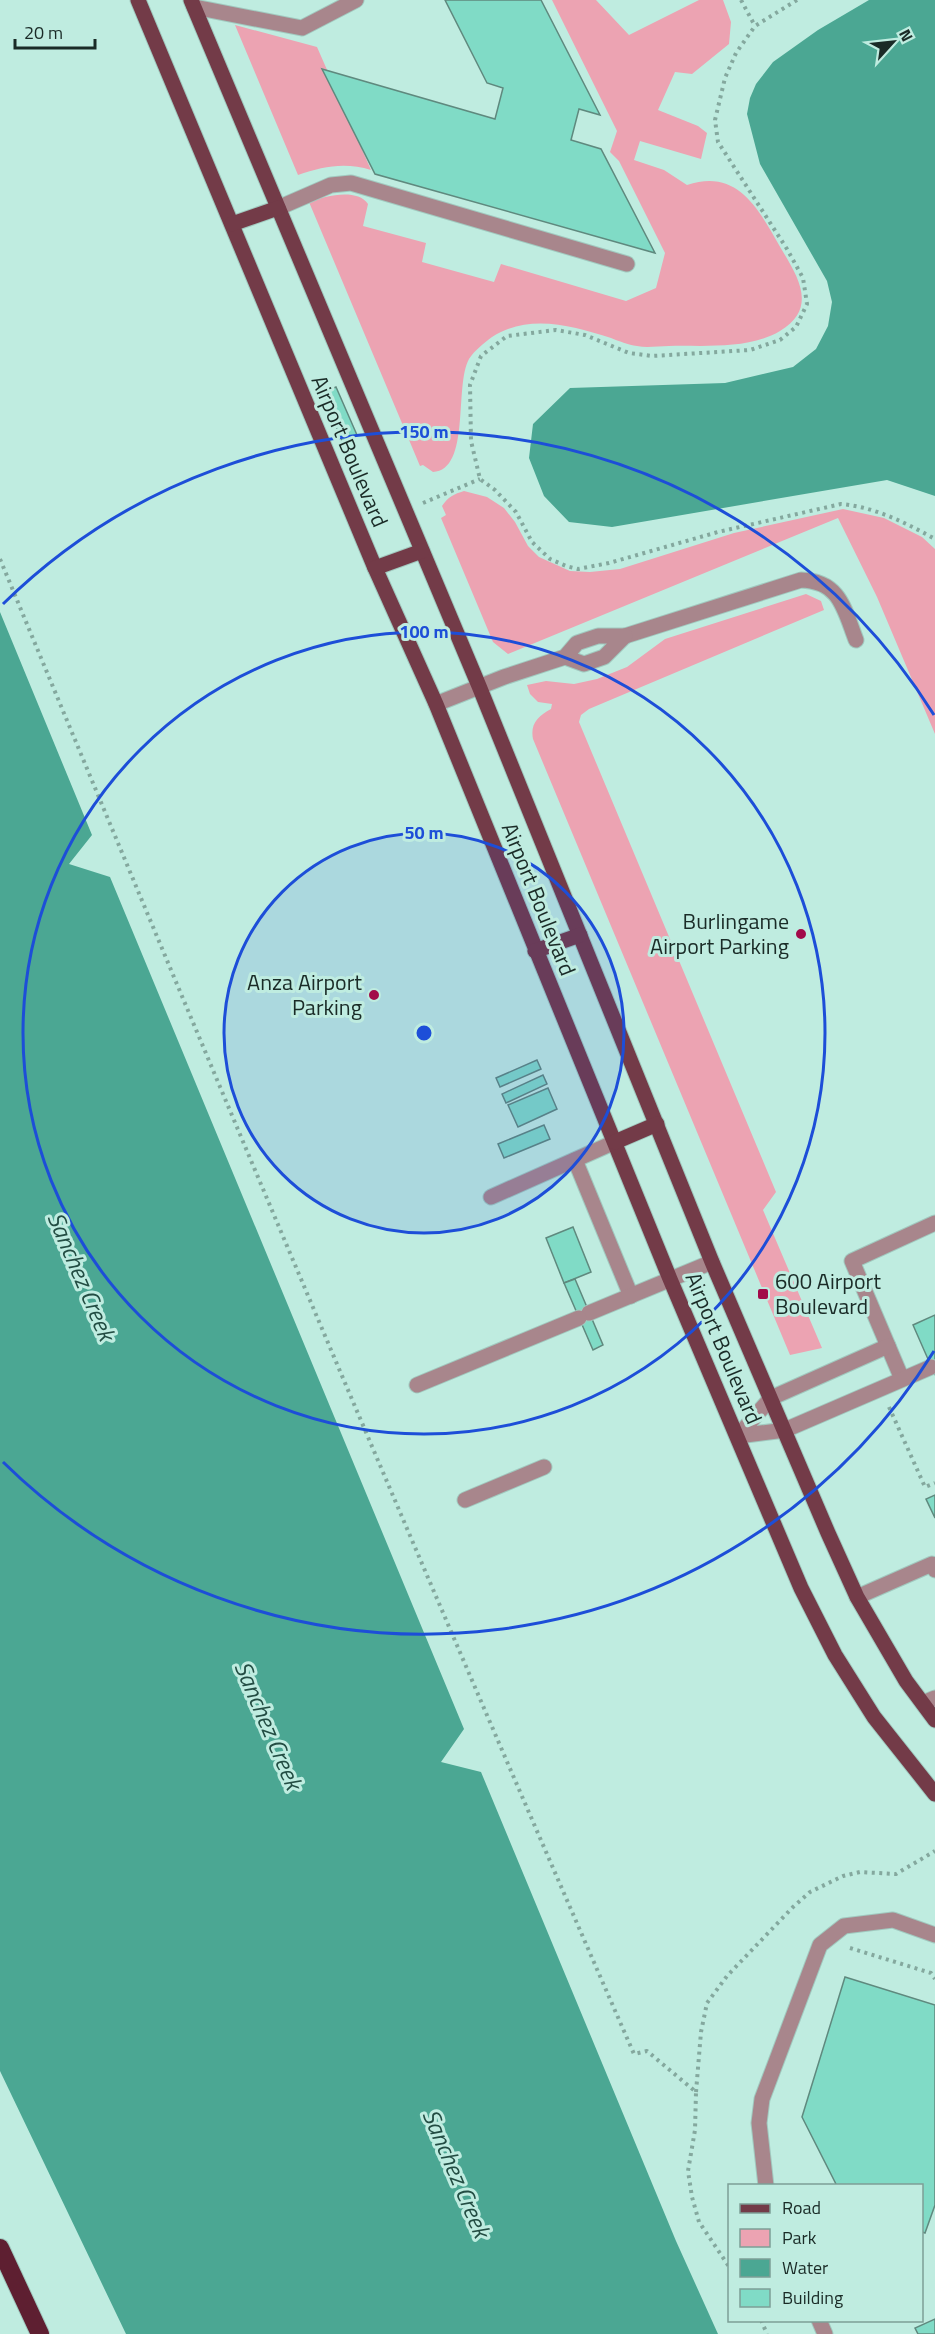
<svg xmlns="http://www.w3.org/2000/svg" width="935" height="2334" viewBox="0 0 935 2334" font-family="'Titillium Web',sans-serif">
  <rect width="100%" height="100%" fill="#bfece0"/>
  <g fill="#eca3b2">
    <path d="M552,0H596L629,35L699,0H723L731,22L729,44L692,74L675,72L658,110L698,126L707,133L701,159L640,141L634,160L664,170L687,185C737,168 758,208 779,245C796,274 820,307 780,331C748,350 704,345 669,346C658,346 647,348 637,346C628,345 619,341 611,338C572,326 530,313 492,337C484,343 475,350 469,359C454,386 471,470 433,472L423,465L420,466L309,202C325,196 357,188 368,204L363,226L426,243L422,262L494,282L501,264L626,301L656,288L665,253L619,161L610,152L617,131Z"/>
    <path d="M235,25L317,47L371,170C346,162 323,166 298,175Z"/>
    <path d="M464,491L487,497L504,508L515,522L528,546L539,557L570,571L590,572L620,569L734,533L843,509L884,518L922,537L935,549V734L877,597L838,518L508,654L493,642L441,518L446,515L442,506C448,497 454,494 464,491Z"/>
    <path d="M806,594L821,601L824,610L589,709L581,715L579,722L776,1192L763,1210L822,1348L790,1355L533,739C530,724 538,716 551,709L552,704L538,702L530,694L527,685L546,681L574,684L597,679L627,667L665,639Z"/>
  </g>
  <g fill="#4ba793">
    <path d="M869,0H935V496L887,480L612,527L569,522L544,496L529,458L533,424L570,388L725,383L793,367L816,349L828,326L832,302L827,281L760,164L747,114L750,98L756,84L773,62L818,30Z"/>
    <path d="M0,612L92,835L69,864L110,877L464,1729L441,1762L481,1772L676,2241L718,2334H126L0,2071Z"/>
  </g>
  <g fill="#80dbc6" stroke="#5f897e" stroke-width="1.5">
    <path d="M445,0H541L600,115L579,109L571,140L601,149L655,253L375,174L322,69L495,119L503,88L487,83Z"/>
    <path d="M336,387L357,435L342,441L322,393Z"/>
    <path d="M537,1060L541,1069L500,1087L496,1078Z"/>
    <path d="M543,1075L547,1084L506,1103L502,1094Z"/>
    <path d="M548,1088L557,1109L518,1127L508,1105Z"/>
    <path d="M544,1125L550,1139L504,1158L498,1144Z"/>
    <path d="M573,1227L591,1272L564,1283L546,1238Z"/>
    <path d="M575,1279L603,1345L593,1350L564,1283Z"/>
    <path d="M935,1315V1375L913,1325Z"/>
    <path d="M935,1495V1518L926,1499Z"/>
    <path d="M845,1977L935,2005V2205L925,2233L922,2232V2186H837L802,2117Z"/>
    <path d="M935,2319V2334H918L915,2328Z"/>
  </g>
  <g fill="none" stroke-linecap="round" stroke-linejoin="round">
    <g stroke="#a1c9bf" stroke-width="17">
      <g id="minor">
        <path d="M194,7L302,28L356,0"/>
        <path d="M278,208L331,185L351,183L627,264"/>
        <path d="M625,636L801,580C840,581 844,609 856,640"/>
        <path d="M436,704L504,677L565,657L577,643L598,636H625L604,657L584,664L565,657"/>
        <path d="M575,1160L631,1296"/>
        <path d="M491,1197L615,1142"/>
        <path d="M589,1313L712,1262"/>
        <path d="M902,1379L852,1261L935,1223"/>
        <path d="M417,1385L579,1318"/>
        <path d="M738,1436L785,1430L931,1367"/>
        <path d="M738,1436L771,1398L888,1346"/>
        <path d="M465,1500L544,1467"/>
        <path d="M857,1597L932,1564L935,1570"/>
        <path d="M923,1703L935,1698"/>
        <path d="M766,2186L759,2123L762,2099L820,1945L844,1926L893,1920L935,1935"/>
        <path d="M819,2320L825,2334"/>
      </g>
    </g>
    <g stroke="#a1c9bf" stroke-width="17">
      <g id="major">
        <path d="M138,0L375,568L436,704L670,1279L801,1588L835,1655L874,1717L935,1794"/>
        <path d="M191,0L479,686L712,1262L828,1533L857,1597L906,1681L935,1720"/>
        <path d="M232,224L278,208"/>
        <path d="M375,568L422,551"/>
        <path d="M535,951L580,935"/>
        <path d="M615,1142L657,1124"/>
      </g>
    </g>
    <g stroke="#a1c9bf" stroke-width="20">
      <path id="highway" d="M0,2248L40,2334"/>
    </g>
    <g stroke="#84a89e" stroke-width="4" stroke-dasharray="3 4.5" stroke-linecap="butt">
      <path d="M741,0L755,26"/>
      <path d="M797,0L755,26L736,53L725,78L715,120L718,142L787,249L803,278L807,304L796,327L780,340L750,350L652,356L629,353L585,335L556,330L507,336L481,356L470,385L471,441L480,479L495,490L516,512L532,542L550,559L566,566L578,569L609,563L718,532L841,504C875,507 906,523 935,539"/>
      <path d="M423,503L480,479"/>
      <path d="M0,559C207,1059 417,1558 634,2054L647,2051L696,2092L695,2130L688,2171L692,2197L699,2222L730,2268"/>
      <path d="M889,1407L925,1487L935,1483"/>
      <path d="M850,1948L931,1973L935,1979"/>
      <path d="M696,2092L701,2032L707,2003L727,1976L793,1907L810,1892L843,1876L860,1872L896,1874L935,1851"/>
      <path d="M761,2320L767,2334"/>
    </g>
    <use href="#minor" stroke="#a8868c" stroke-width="15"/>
    <use href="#major" stroke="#733b48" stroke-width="15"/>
    <use href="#highway" stroke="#5e1f31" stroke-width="18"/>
  </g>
  <circle cx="424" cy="1033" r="200" fill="#1d4ed8" fill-opacity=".12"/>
  <g fill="none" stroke="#1d4ed8" stroke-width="3">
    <circle cx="424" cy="1033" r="200"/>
    <circle cx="424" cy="1033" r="401"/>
    <path d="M934 1351A601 601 0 0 1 3 1462M3 604A601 601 0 0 1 934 715"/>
  </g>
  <g fill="#a20a49" stroke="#bfece0" stroke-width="2">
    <circle cx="801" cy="934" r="6"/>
    <circle cx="374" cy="995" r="6"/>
    <rect x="757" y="1288" width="12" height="12" rx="3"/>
  </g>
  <g text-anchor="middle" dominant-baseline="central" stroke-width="6" stroke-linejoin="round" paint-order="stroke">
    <g font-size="22" fill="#1a2b27" stroke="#bfece0">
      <text transform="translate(350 451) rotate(67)">Airport Boulevard</text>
      <text transform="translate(539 899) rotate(68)">Airport Boulevard</text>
      <text transform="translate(724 1348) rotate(67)">Airport Boulevard</text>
    </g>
    <g font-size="22" fill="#1a2b27" stroke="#bfece0" text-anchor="end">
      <text x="789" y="921">Burlingame<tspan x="789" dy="25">Airport Parking</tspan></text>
      <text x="362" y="982">Anza Airport<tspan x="362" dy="25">Parking</tspan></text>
      <text x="775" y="1281" text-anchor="start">600 Airport<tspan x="775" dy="25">Boulevard</tspan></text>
    </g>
    <g font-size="24" font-style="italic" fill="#234d43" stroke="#bfece0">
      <text transform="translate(82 1276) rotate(67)">Sanchez Creek</text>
      <text transform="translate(269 1725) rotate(67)">Sanchez Creek</text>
      <text transform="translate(457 2173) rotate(67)">Sanchez Creek</text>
    </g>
  </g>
  <circle cx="424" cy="1033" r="9" fill="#1d4ed8" stroke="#bfece0" stroke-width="3"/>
  <g font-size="18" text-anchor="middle" font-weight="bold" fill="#1d4ed8" stroke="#bfece0" stroke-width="6" stroke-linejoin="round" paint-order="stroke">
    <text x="424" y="438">150 m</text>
    <text x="424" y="638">100 m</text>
    <text x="424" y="839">50 m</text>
  </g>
  <rect x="728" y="2184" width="195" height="138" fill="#bfece0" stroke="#7d9f96" stroke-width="1.5"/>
  <rect x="740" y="2204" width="30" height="9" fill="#733b48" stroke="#7d9f96" stroke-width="1.5"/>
  <text x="782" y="2214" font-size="18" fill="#1a2b27">Road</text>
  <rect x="740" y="2229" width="30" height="18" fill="#eca3b2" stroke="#7d9f96" stroke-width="1.5"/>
  <text x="782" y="2244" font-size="18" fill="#1a2b27">Park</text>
  <rect x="740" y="2259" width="30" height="18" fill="#4ba793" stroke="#7d9f96" stroke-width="1.5"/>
  <text x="782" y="2274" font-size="18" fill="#1a2b27">Water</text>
  <rect x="740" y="2289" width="30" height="18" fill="#80dbc6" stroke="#7d9f96" stroke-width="1.5"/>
  <text x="782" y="2304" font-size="18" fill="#1a2b27">Building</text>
  <g transform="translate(893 42) rotate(63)" stroke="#bfece0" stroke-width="4.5" paint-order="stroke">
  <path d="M0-4.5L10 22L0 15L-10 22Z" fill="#1a2b27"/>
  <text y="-9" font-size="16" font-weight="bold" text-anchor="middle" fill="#1a2b27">N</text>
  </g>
  <path d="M15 39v9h80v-9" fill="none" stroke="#1a2b27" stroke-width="3"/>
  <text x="24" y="39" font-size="18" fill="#1a2b27" stroke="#bfece0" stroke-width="4.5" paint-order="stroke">20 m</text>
</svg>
